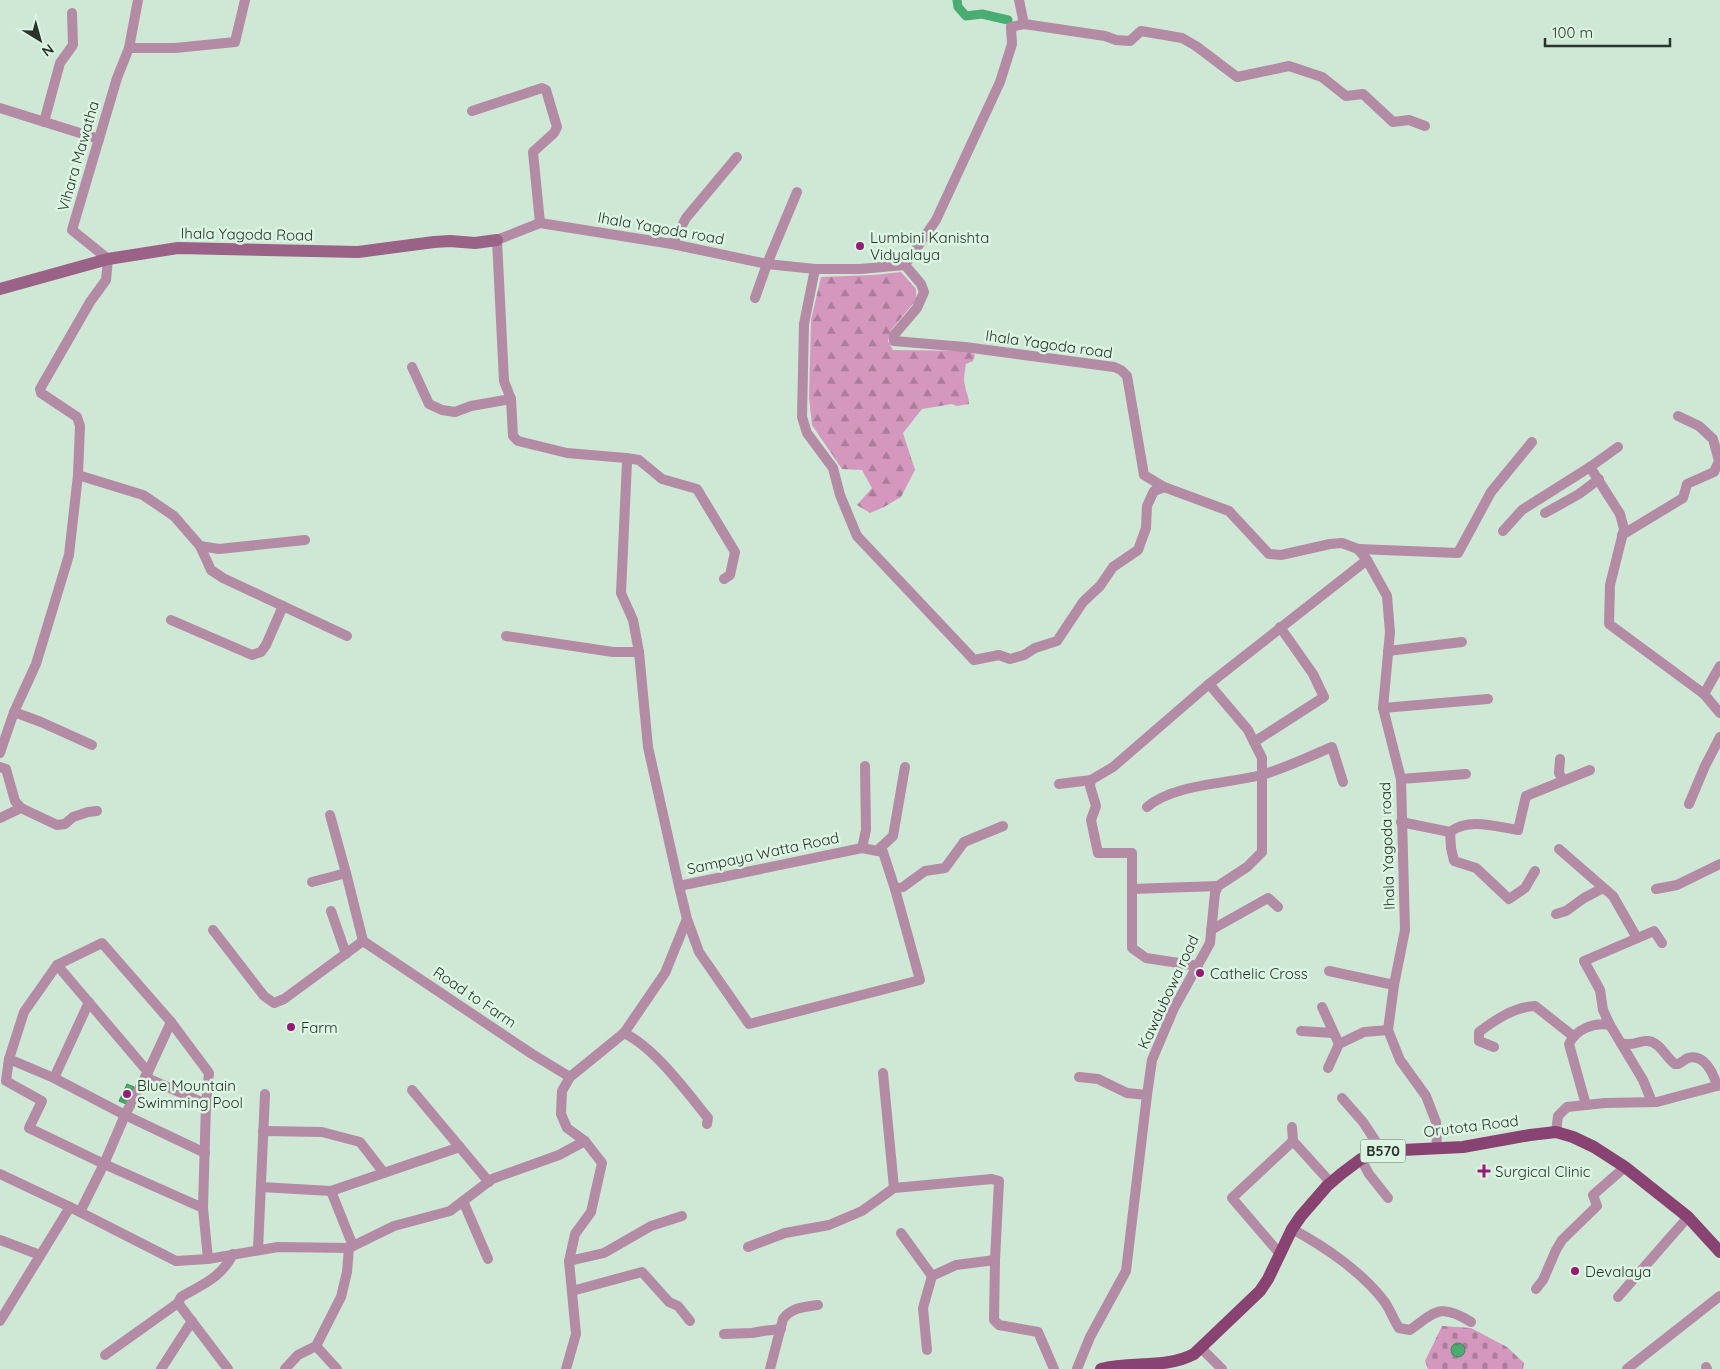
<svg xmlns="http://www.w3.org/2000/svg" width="1720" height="1369" viewBox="0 0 1720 1369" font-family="Quicksand,sans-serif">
  <defs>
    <pattern id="forest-firs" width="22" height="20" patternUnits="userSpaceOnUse" patternTransform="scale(1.25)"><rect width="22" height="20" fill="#d497be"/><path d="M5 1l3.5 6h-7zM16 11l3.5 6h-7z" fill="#ac7c9b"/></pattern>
    <pattern id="cemetery-stones" width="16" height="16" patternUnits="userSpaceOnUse" patternTransform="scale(1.25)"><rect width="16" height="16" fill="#d497be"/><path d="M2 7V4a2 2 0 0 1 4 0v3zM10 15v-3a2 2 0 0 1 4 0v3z" fill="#ac7c9b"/></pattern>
    <pattern id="water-ripples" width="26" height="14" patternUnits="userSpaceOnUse" patternTransform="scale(1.25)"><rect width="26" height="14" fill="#49ad71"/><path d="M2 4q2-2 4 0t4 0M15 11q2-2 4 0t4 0" fill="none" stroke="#3d8d5d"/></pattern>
  </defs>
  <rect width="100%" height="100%" fill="#cfe7d5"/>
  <path fill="url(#forest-firs)" d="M901,272L916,289V300L891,330L888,341L893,350L969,351L975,355L973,361L966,364C965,371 963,380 965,386C966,393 969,396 969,404L957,406L952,404L922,409L903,433L915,470L901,497L884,507L870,513L857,505L872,488L862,470L842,469L812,425L809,397L811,320L821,277L874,275Z"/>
  <path fill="url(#cemetery-stones)" d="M1442,1326L1471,1328L1507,1347L1524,1363L1523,1369H1428L1425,1361Z"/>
  <g fill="url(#water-ripples)" stroke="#40885d">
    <path d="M127,1084L134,1087L126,1104L119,1101Z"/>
    <circle cx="1458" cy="1350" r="7"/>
  </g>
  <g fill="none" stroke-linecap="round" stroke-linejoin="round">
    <path stroke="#49ad71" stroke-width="9" d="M957,0L958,7L966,16L982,14L1008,20"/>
    <g stroke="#b38ba4" stroke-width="10">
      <path d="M1019,0L1024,24"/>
      <path d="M129,48H175L235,42L245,0"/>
      <path d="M0,108L99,139"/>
      <path d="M472,111L542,88L546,90L557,127L554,133L533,152L540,223"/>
      <path d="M44,122L60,63L73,45L72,13"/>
      <path d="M672,244L686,218L737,157"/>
      <path d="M905,265L936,220L1000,82L1012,44L1011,27L1024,24L1105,36L1116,40L1130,41L1141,31L1182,38L1196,46L1237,77L1289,66L1322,77L1346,96L1363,94L1393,122L1409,120L1425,126"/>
      <path d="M815,269L804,324L802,417L807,433L833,468L840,495L857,536L974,660L999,655L1010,659L1024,655L1035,648L1057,641L1083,602L1100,586L1113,567L1138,550L1146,528L1147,506L1152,495L1154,491L1164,487"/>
      <path d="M755,298L767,264L797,192"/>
      <path d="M412,367L429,404L442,410L455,412L471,406L511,399"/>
      <path d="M626,458L639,460L662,479L697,489L735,552L730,575L724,579"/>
      <path d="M1590,467L1620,514L1624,529L1610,585L1609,624L1704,694L1720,713"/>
      <path d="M78,475L143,495L174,516L200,546L219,549L305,540"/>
      <path d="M1545,513L1579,494L1599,479"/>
      <path d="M1503,531L1522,510L1590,467L1618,447"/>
      <path d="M1622,535L1683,498L1687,484L1714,472L1719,461L1713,439L1699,426L1678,416"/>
      <path d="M200,546L211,570L223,578L347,636"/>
      <path d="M1358,549L1458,553L1491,492L1532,442"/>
      <path d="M171,620L252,655L261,652L266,645L283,606"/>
      <path d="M506,636L613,652H639"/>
      <path d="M1388,651L1462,642"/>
      <path d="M1704,694L1720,666"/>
      <path d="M1383,708L1488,699"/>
      <path d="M14,712L41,722L92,745"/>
      <path d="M1254,742L1324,697L1313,674L1280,627"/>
      <path d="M0,753L14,712L36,664L69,555L78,475L80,426L77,417L41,393L40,389L90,302L106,280L108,259L72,230L117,78L129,48L138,0"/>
      <path d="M1560,759L1559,773L1563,780"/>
      <path d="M0,767L6,769L15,801L21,808L57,825L65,824L73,817L88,812L97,811"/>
      <path d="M1401,779L1466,774"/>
      <path d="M1091,780L1090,786L1096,806L1091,820L1098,853H1132V948L1146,958L1198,966"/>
      <path d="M1059,784L1091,780L1113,767L1209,684L1367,560"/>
      <path d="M1689,804L1705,766L1720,737"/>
      <path d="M1147,807C1174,784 1227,784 1261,775C1284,769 1310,756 1332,747L1343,782"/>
      <path d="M330,815L346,873L363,941"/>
      <path d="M0,818L21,808"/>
      <path d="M1401,822L1450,832C1469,817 1497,827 1518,830L1526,796L1590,770"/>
      <path d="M1450,832L1451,848L1454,861L1476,868L1509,899L1525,888L1535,871"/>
      <path d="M862,848L866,830L865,766"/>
      <path d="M1559,849L1613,896L1637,938"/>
      <path d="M878,850L893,836L905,767"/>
      <path d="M312,882L346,873"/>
      <path d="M679,886L648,747L639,652L633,620L621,593L627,462L626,458L567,453L518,441L513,436L511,399L504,381L497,240L540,223L672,244L767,264L815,269H860L905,265L921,284L924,292L917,308L894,335V341L965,347L1114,367L1121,370L1127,376L1144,475L1164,487L1229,511L1269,554L1281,555L1330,544L1342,543L1358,549L1367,560L1387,596L1390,632L1383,708L1401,779L1405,930L1394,985L1388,1030L1400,1060L1426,1096L1436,1122L1437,1148"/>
      <path d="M895,889L903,887L925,871L945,868L964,842L1003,826"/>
      <path d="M1132,889L1218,886"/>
      <path d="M1656,889L1677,885L1720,864"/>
      <path d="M331,911L346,954"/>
      <path d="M1556,914L1566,911L1584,898L1603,888"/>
      <path d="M213,930L264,996L274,1003L284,999L363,941"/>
      <path d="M1211,930L1268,898L1278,907"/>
      <path d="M363,941L532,1054L570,1077"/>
      <path d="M57,965L148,1072"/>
      <path d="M1329,971L1394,985"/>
      <path d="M1322,1007L1339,1044"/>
      <path d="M1301,1031L1333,1033"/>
      <path d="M624,1033C655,1048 686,1091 708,1118L707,1124"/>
      <path d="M1621,1043C1635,1047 1638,1040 1648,1041C1660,1042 1666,1058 1675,1064H1678C1681,1063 1685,1059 1688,1058C1705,1053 1714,1075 1717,1086"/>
      <path d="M1494,1047L1479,1041V1032C1495,1020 1514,1007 1535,1006L1573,1036"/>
      <path d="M9,1059L54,1078L125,1115L205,1153"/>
      <path d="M1328,1068L1339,1044L1364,1032L1388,1030"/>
      <path d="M883,1073L894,1188L992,1179L999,1181L995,1260L994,1320L999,1325L1038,1332L1054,1369"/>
      <path d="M145,1077L206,1104"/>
      <path d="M1079,1077L1098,1079L1127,1093L1147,1095"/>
      <path d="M54,1078L89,1002"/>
      <path d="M412,1090L489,1182"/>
      <path d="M1342,1098L1363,1122L1382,1151"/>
      <path d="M1652,1102L1643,1080L1610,1025L1603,1010L1600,990L1584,961L1654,931L1662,943"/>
      <path d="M1586,1105L1569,1044C1576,1029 1594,1022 1610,1025"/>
      <path d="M1292,1127L1293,1141"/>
      <path d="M263,1131L322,1132L360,1142L384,1173"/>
      <path d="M1556,1132L1558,1116L1567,1107L1605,1103L1657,1102L1720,1085"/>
      <path d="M1361,1159L1369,1174L1388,1198"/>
      <path d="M0,1174L70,1207L176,1261L208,1259L278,1247L349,1248L394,1226L450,1211L492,1179L559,1155L585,1141"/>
      <path d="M261,1187L331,1191L460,1147"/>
      <path d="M331,1191L353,1246"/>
      <path d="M463,1201L488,1259"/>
      <path d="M203,1208L104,1164L29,1128L42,1101L6,1081L9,1059L24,1012L57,965L102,943L171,1022L209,1073L206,1104L203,1208L208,1259"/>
      <path d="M80,1212L104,1164L125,1115L148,1072L171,1022"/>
      <path d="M1292,1229C1324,1246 1362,1272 1384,1301C1390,1309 1393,1319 1399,1328L1410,1330C1436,1311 1441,1303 1471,1322"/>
      <path d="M901,1233L932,1276"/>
      <path d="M0,1240L40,1255"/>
      <path d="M748,1247L785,1233L829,1225L862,1211L894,1188"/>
      <path d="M258,1250L265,1094"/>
      <path d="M1280,1254L1232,1198L1293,1141L1331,1183"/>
      <path d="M569,1261L604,1253L651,1226L682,1216"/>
      <path d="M1536,1289L1543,1280L1556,1250L1562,1240L1597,1206L1593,1195L1625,1167"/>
      <path d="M572,1291L642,1272L669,1302L678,1306L690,1321"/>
      <path d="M1618,1297L1688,1217"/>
      <path d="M0,1321L70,1207"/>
      <path d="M724,1334L752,1333L763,1331L781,1329"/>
      <path d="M316,1346L337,1369"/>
      <path d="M1201,1348L1222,1369"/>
      <path d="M927,1350L923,1308L932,1276L956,1265L995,1260"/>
      <path d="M105,1355L178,1303"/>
      <path d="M1706,1367L1707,1369"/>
      <path d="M161,1369L192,1321"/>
      <path d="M228,1369L178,1303L181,1297C203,1284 221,1278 233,1254"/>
      <path d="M285,1369L298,1355L316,1346L341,1297L347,1272L349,1248"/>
      <path d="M566,1369L576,1334L569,1261L575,1234L591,1212L602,1163L585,1141L567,1128L561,1114L562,1091L570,1077L624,1033L665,973L687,919L679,886L862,848L883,852L895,889L920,980L749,1024L699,952L687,919"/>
      <path d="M770,1369L783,1319C792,1307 805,1307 818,1305"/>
      <path d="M1077,1369L1090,1337L1126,1271L1147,1095L1152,1060L1174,1008L1210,943L1215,893L1218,886L1247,867L1262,852V758L1248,730L1209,684"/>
      <path d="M1627,1369L1720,1296"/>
    </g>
    <path stroke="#9a6287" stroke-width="12" d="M0,289L108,259L178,248L358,252L434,242L450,241L475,243L497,240"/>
    <path stroke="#884372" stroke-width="12" d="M1101,1369C1132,1361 1166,1369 1194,1354L1260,1291L1268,1279L1292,1229L1301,1216L1327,1186L1341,1174L1361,1159L1382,1151L1463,1147L1530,1135L1556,1132L1573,1137L1594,1147L1625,1167L1688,1217L1720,1252"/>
  </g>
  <g fill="#951b76" stroke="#dcf4e2" stroke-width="2">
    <circle cx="860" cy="246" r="5"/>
    <circle cx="1200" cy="973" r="5"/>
    <circle cx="291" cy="1027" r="5"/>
    <circle cx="127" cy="1094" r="5"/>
    <path d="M1481.5 1163.5h5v5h5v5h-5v5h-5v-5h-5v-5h5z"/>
    <circle cx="1575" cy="1271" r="5"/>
  </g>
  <g text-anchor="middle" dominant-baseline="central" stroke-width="5" stroke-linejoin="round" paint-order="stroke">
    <rect fill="#dcf4e2" stroke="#5f6d63" stroke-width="1" x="1360.5" y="1139.5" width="45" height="23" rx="4"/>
    <g font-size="14" font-weight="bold" fill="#2a332d">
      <text x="1383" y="1151">B570</text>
    </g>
    <g font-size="15" fill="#2a332d" stroke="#dcf4e2">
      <text transform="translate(78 156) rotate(-74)">Vihara Mawatha</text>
      <text transform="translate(661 228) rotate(10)">Ihala Yagoda road</text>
      <text transform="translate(247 234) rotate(1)">Ihala Yagoda Road</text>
      <text transform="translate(1049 344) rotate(8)">Ihala Yagoda road</text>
      <text transform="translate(1387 846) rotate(-92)">Ihala Yagoda road</text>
      <text transform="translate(763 853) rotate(-12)">Sampaya Watta Road</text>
      <text transform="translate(1168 992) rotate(-65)">Kawdubowa road</text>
      <text transform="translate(475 997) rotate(34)">Road to Farm</text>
      <text transform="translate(1471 1126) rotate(-7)">Orutota Road</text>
    </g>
    <g font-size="15" fill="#2a332d" stroke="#dcf4e2" text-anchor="start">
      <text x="870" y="237">Lumbini Kanishta<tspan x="870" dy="17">Vidyalaya</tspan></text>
      <text x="1210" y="973">Cathelic Cross</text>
      <text x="301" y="1027">Farm</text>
      <text x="137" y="1085">Blue Mountain<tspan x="137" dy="17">Swimming Pool</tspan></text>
      <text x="1495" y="1171">Surgical Clinic</text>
      <text x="1585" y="1271">Devalaya</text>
    </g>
  </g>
  <g transform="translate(40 40) rotate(143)" stroke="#dcf4e2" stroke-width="4" paint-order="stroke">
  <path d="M0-4L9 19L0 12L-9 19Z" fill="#2a332d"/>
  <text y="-8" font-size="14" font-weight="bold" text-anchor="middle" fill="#2a332d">N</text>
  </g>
  <path d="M1545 38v8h125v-8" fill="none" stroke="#2a332d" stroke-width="2.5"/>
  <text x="1552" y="38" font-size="15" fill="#2a332d" stroke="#dcf4e2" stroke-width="4" paint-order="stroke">100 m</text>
</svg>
